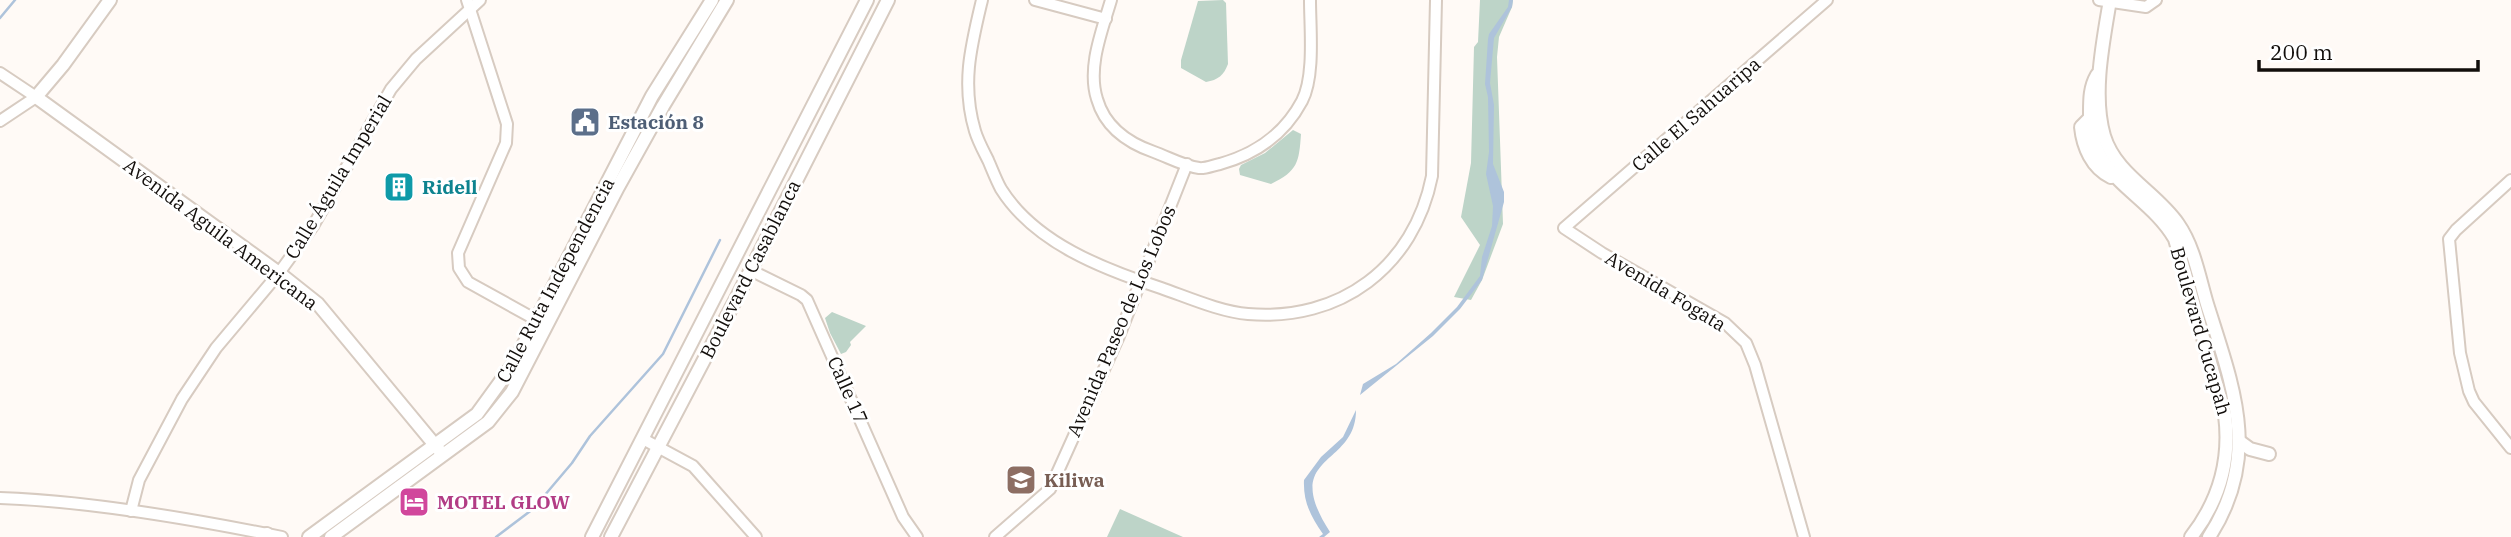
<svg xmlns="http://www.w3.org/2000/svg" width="2511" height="537" viewBox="0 0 2511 537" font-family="'IBM Plex Serif',serif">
  <rect width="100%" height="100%" fill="#fffaf6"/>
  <g fill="#bdd4c8">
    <path d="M1223,0L1226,3L1228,64C1224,75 1218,80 1206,82L1181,68V60L1198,1Z"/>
    <path d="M1480,0H1513L1512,7L1499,37L1497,57L1503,224L1482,280L1471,300L1454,297L1480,245L1461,217L1471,163L1474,47L1478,42Z"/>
    <path d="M1293,130L1301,134C1299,162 1298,171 1271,184L1240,175L1239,169L1241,165L1265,153Z"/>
    <path d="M832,312L866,326L850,342L851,345L846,352L841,354L830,333L825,318Z"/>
    <path d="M1120,509L1183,537H1107Z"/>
  </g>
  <g fill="#aec3db">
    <path d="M1509,0H1513L1512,7L1494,38L1490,83L1494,105L1493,164L1504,192V202L1482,280L1460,309L1433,336L1360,395L1363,384L1396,364L1431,333L1457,307L1480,276L1482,257L1492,226L1493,206L1486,174L1489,152L1488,97L1485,84L1488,39L1489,34L1508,7Z"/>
    <path d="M1356,410C1356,468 1279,453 1330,532L1324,537H1319L1323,534C1311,517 1303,502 1304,480L1321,457L1343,437Z"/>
  </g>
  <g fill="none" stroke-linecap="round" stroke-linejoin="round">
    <g stroke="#aec3db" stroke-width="2.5">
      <path d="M0,18L15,0"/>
      <path d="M496,537L533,509L572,463L590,436L663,354L720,240"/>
    </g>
    <g stroke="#d7cbc1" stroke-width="14">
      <g id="minor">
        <path d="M467,0L507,124L506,143L458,253L459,268L468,282L542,323"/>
        <path d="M982,0C971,46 961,84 975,131C978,141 983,150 988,160C992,169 996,180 1001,189C1035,243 1103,269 1161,288C1187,297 1221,312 1248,314C1340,322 1414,267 1432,176L1436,0"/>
        <path d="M1035,0L1106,19"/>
        <path d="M1111,0C1102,31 1087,67 1097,99C1105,127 1128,143 1154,152C1168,157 1184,166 1199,168C1205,169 1214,165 1220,164C1256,154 1284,135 1302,101C1315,76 1310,28 1310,0"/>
        <path d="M2099,0L2146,7L2156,0"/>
        <path d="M0,73L36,97L0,121"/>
        <path d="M2511,180L2456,230L2449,239L2460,353L2469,391L2474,402L2511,448"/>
        <path d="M750,270L801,295L807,300L903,517L917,537"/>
        <path d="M643,439L693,466L756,537"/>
        <path d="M0,498C91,501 193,519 282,537"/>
        <path d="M131,511L139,480L182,399L216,348L279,273L313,226L391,89L416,59L480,0"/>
        <path d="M995,537L1050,489L1119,336L1187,164"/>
        <path d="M1804,537L1755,365L1746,343L1725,323L1602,253L1564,228L1827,0"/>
      </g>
    </g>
    <g stroke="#d7cbc1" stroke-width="16">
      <g id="major">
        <path d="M110,0L63,65L36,97L279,273L318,304L439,450"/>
        <path d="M2110,0C2103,42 2092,95 2104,136C2116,175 2156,192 2178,224C2194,247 2199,277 2207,304C2233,387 2262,456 2209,537"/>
        <path d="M2097,75C2090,87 2090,99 2090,112C2089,179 2147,191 2175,239L2225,415C2231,461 2219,501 2191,537"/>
        <path d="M2090,118L2081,127C2083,147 2092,168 2111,177"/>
        <path d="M2239,441L2250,449L2269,454"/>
        <path d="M267,534L269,537"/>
        <path d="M309,537L477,414L514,363L652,96L712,0"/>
        <path d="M331,537L488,422L512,392L618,187L663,106L727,0"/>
        <path d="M592,537L867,0"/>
        <path d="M611,537L737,297L888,0"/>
      </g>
    </g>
    <use href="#minor" stroke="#fff" stroke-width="10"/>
    <use href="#major" stroke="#fff" stroke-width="12"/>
  </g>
  <defs>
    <g id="civic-square" transform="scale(1.575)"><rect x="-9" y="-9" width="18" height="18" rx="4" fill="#5c6f8a" stroke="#fff"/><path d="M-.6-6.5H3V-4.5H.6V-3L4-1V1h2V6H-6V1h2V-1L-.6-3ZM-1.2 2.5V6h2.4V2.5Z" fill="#fff"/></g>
    <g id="building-square" transform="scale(1.575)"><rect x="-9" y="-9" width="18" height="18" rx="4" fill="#0f9aa8" stroke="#fff"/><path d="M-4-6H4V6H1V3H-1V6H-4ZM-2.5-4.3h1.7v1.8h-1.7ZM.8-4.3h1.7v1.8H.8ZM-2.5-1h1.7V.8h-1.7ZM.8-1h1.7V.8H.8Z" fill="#fff"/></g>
    <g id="school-square" transform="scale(1.575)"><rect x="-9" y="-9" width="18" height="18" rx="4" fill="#8d6e63" stroke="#fff"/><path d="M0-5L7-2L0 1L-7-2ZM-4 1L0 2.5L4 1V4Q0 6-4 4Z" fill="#fff"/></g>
    <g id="hotel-square" transform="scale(1.575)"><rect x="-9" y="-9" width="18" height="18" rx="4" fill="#d1479c" stroke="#fff"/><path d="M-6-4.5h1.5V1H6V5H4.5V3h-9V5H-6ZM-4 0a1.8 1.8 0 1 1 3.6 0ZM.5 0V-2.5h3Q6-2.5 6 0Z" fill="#fff"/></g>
  </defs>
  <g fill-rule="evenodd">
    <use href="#civic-square" x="585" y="122"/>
    <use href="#building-square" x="399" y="187"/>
    <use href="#school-square" x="1021" y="480"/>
    <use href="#hotel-square" x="414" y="502"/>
  </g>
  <g text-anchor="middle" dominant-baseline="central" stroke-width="6" stroke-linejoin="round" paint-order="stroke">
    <g font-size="19" fill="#120e0b" stroke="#fff">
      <text transform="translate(1696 114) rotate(-41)">Calle El Sahuaripa</text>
      <text transform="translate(338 177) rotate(-59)">Calle Águila Imperial</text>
      <text transform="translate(221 234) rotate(37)">Avenida Aguila Americana</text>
      <text transform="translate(750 269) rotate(-63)">Boulevard Casablanca</text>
      <text transform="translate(555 280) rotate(-62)">Calle Ruta Independencia</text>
      <text transform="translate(1666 291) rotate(31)">Avenida Fogata</text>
      <text transform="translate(1121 321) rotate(-67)">Avenida Paseo de Los Lobos</text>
      <text transform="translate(2201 331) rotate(74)">Boulevard Cucapah</text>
      <text transform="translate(848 390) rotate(66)">Calle 17</text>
    </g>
    <g font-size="19" font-weight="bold" fill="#4e5e75" stroke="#fff" text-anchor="start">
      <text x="608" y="122">Estación 8</text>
    </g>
    <g font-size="19" font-weight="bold" fill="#0d838f" stroke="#fff" text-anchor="start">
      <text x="422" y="187">Ridell</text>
    </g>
    <g font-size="19" font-weight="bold" fill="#785e54" stroke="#fff" text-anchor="start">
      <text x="1044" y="480">Kiliwa</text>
    </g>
    <g font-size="19" font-weight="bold" fill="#b23c85" stroke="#fff" text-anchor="start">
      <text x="437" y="502">MOTEL GLOW</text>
    </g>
  </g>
  <path d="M2259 60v10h219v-10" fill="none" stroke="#120e0b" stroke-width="3.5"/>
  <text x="2270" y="60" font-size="21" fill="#120e0b" stroke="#ffffff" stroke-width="5" paint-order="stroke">200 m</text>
</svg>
